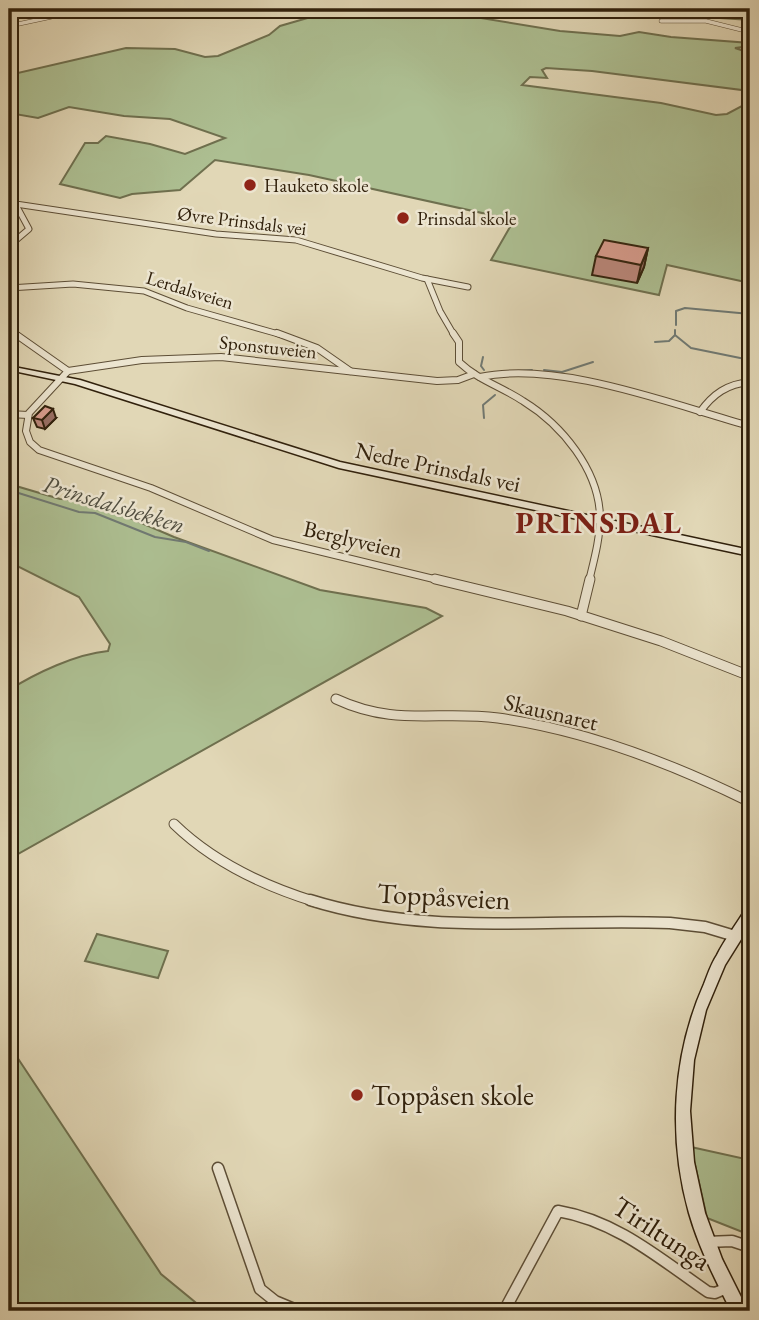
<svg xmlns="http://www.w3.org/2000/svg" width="759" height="1320" viewBox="0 0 759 1320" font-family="'EB Garamond',serif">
  <rect width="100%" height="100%" fill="#e1d7b6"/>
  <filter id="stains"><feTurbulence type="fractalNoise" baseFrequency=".00286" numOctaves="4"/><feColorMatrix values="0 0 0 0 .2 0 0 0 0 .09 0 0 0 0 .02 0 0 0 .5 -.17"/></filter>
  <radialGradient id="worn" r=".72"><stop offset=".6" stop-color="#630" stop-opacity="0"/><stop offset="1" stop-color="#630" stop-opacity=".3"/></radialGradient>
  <g fill="#adbf92" stroke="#6f704f" stroke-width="2">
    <path d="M300,9H451L450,13L560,31L620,36L639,32L671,37L750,43V46L735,48L750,53V91L592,71L546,68L542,70L547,78L530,77L522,85L661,103L716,115L727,114L744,105L750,97V283L667,265L659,295L491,260L514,220L309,175L215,160L180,190L132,194L120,198L60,184L85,143H98L106,136L150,144L185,154L225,138L170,119L124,116L69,107L38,118L9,113V75L126,48L175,49L205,57L218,56L269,35L280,26L325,13L323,10Z"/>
    <path d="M521,9H750V20L609,11L604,17L543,9Z"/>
    <path d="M9,481L16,486L60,499L88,500L174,537L320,590L426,608L442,616L9,859V690C36,673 76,654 108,651L110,644L79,597L9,562Z"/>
    <path d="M97,934L168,951L158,978L85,961Z"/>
    <path d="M13,1051L161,1274L206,1311H9V1052Z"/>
    <path d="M691,1147L750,1160V1235L707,1218Z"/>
  </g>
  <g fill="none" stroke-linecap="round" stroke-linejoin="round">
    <g stroke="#707a74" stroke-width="2">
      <path d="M676,325V311L685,308L750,314"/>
      <path d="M675,335L691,348L750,360"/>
      <path d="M655,342L669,341L675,335V330"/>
      <path d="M483,357L481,366L484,370"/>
      <path d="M544,370L562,372L593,362"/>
      <path d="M517,371L532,370"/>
      <path d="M484,418L483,405L495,395"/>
      <path d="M9,490L79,512L95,513L155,537L186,542L209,551"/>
    </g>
    <path fill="#9ab6ba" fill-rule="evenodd" d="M49,11L52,15L9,19V15Z"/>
    <g stroke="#5d4e36" stroke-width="4.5">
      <g id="street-far4">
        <path d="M661,21H706L750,32"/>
        <path d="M9,26L51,17L60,9"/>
      </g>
    </g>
    <g stroke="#5d4e36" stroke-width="7">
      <g id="street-far3">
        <path d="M9,203L216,234L296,240L422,278L468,287"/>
        <path d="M9,246L29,229L16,205"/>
        <path d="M427,279L440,311L454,335"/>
        <path d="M9,288L73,284L144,291L187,308L282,335"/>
        <path d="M9,329L17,335"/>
      </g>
    </g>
    <g stroke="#5d4e36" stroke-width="8">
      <g id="street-far2">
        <path d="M14,333L68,371"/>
        <path d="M277,333L317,348L350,371"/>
        <path d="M453,333L459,342V362C478,380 502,387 523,401C562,425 599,470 600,517C600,539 594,560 589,581"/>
        <path d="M480,377C559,360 673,405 750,426"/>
        <path d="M700,412C713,394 727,384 750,382"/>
        <path d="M9,414L28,415"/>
        <path d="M442,581L273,540L151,488L39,450L30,442L26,431L29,413L68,371L142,360L221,357L437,381L458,380L474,374"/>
      </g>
    </g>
    <g stroke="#5d4e36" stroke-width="11">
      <g id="street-far1">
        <path d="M435,579L567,611L661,641L750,676"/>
        <path d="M581,616L590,579"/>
        <path d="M336,699C396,727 438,710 498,718C586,730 671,763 750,802"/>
        <path d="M174,824C213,862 264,886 316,902"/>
      </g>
    </g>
    <g stroke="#5d4e36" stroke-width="13">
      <g id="street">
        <path d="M310,900C427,937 550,918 670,923L705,927L735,936"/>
        <path d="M218,1168L260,1289L275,1301L299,1311"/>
        <path d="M706,1242L732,1241L750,1247"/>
        <path d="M504,1311L558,1211C617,1221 660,1259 708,1292L715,1293L727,1288"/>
      </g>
    </g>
    <g stroke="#31210c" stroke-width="3">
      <g id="secondary">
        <path d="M9,366L80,380L340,462L750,550V556L339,468L75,384L9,370Z"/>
        <path d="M750,908V925L725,965L706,1010L694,1060L690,1111L694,1162L705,1213L722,1259L748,1311H731C715,1279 699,1248 689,1213C668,1138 672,1056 704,984C708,974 711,964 717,955C725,939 736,925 745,910Z"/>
      </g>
    </g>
    <g stroke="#31210c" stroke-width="3">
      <path id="primary" d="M37,9H53L12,15L9,13Z"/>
    </g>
    <use href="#street-far4" stroke="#ece5d0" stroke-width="3.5"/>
    <use href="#street-far3" stroke="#ece5d0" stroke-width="5"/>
    <use href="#street-far2" stroke="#ece5d0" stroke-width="6"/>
    <use href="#street-far1" stroke="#ece5d0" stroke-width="9"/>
    <use href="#street" stroke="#ece5d0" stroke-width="10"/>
    <use href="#secondary" fill="#ece5d0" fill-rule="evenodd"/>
    <use href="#primary" fill="#e1d7b6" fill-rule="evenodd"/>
  </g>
  <g fill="#bb877b" stroke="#31210c" stroke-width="2">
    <path d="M648,248L644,267L637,283L592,275L596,256Z"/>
    <path d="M33,418H56L45,429L37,427Z"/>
  </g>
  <g fill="#986e64" stroke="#31210c" stroke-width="2">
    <path d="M648,248L644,267L637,283L641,265Z"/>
    <path d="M53,409L56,418L45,429L42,420Z"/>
  </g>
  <g fill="#d99d8f" stroke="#31210c" stroke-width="2">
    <path d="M604,240L648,248L641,265L596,256Z"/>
    <path d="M45,406L53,409L42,420L33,418Z"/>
  </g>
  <g fill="#8f2418" stroke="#ece5d0" stroke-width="2.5">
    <circle cx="250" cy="185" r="7"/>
    <circle cx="403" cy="218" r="7"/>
    <circle cx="357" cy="1095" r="7"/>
  </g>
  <g text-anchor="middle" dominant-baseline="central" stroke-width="5" stroke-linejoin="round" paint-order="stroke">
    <g font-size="19" fill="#31210c" stroke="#ece5d0" text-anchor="start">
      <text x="264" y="185">Hauketo skole</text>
      <text x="417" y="218">Prinsdal skole</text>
    </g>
    <g font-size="19" fill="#31210c" stroke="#ece5d0">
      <text transform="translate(242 221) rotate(7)">Øvre Prinsdals vei</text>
      <text transform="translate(190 290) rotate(17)">Lerdalsveien</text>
      <text transform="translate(268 347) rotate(6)">Sponstuveien</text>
    </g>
    <g font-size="23" fill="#31210c" stroke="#ece5d0">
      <text transform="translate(438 467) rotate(12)">Nedre Prinsdals vei</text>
      <text transform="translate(353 539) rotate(13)">Berglyveien</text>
      <text transform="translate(551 712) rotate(13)">Skausnaret</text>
    </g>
    <g font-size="24" font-style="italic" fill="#504e40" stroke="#ece5d0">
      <text transform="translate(114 504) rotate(17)">Prinsdalsbekken</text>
    </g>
    <g font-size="28" fill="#31210c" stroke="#ece5d0">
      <text transform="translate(444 896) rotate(3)">Toppåsveien</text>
      <text transform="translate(662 1233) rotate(33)">Tiriltunga</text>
    </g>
    <g font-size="28" fill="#31210c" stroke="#ece5d0" text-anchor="start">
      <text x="371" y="1095">Toppåsen skole</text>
    </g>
    <g font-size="30" font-weight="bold" letter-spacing="2" fill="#7a1f14" stroke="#ece5d0">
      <text x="599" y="522">PRINSDAL</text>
    </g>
  </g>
  <rect width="759" height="1320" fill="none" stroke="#e1d7b6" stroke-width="35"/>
  <rect x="10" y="10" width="738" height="1299" fill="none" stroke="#31210c" stroke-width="3.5"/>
  <rect x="18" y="18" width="724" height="1285" fill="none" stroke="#31210c" stroke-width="2"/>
  <rect width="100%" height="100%" filter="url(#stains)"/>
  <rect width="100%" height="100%" fill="url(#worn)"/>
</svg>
